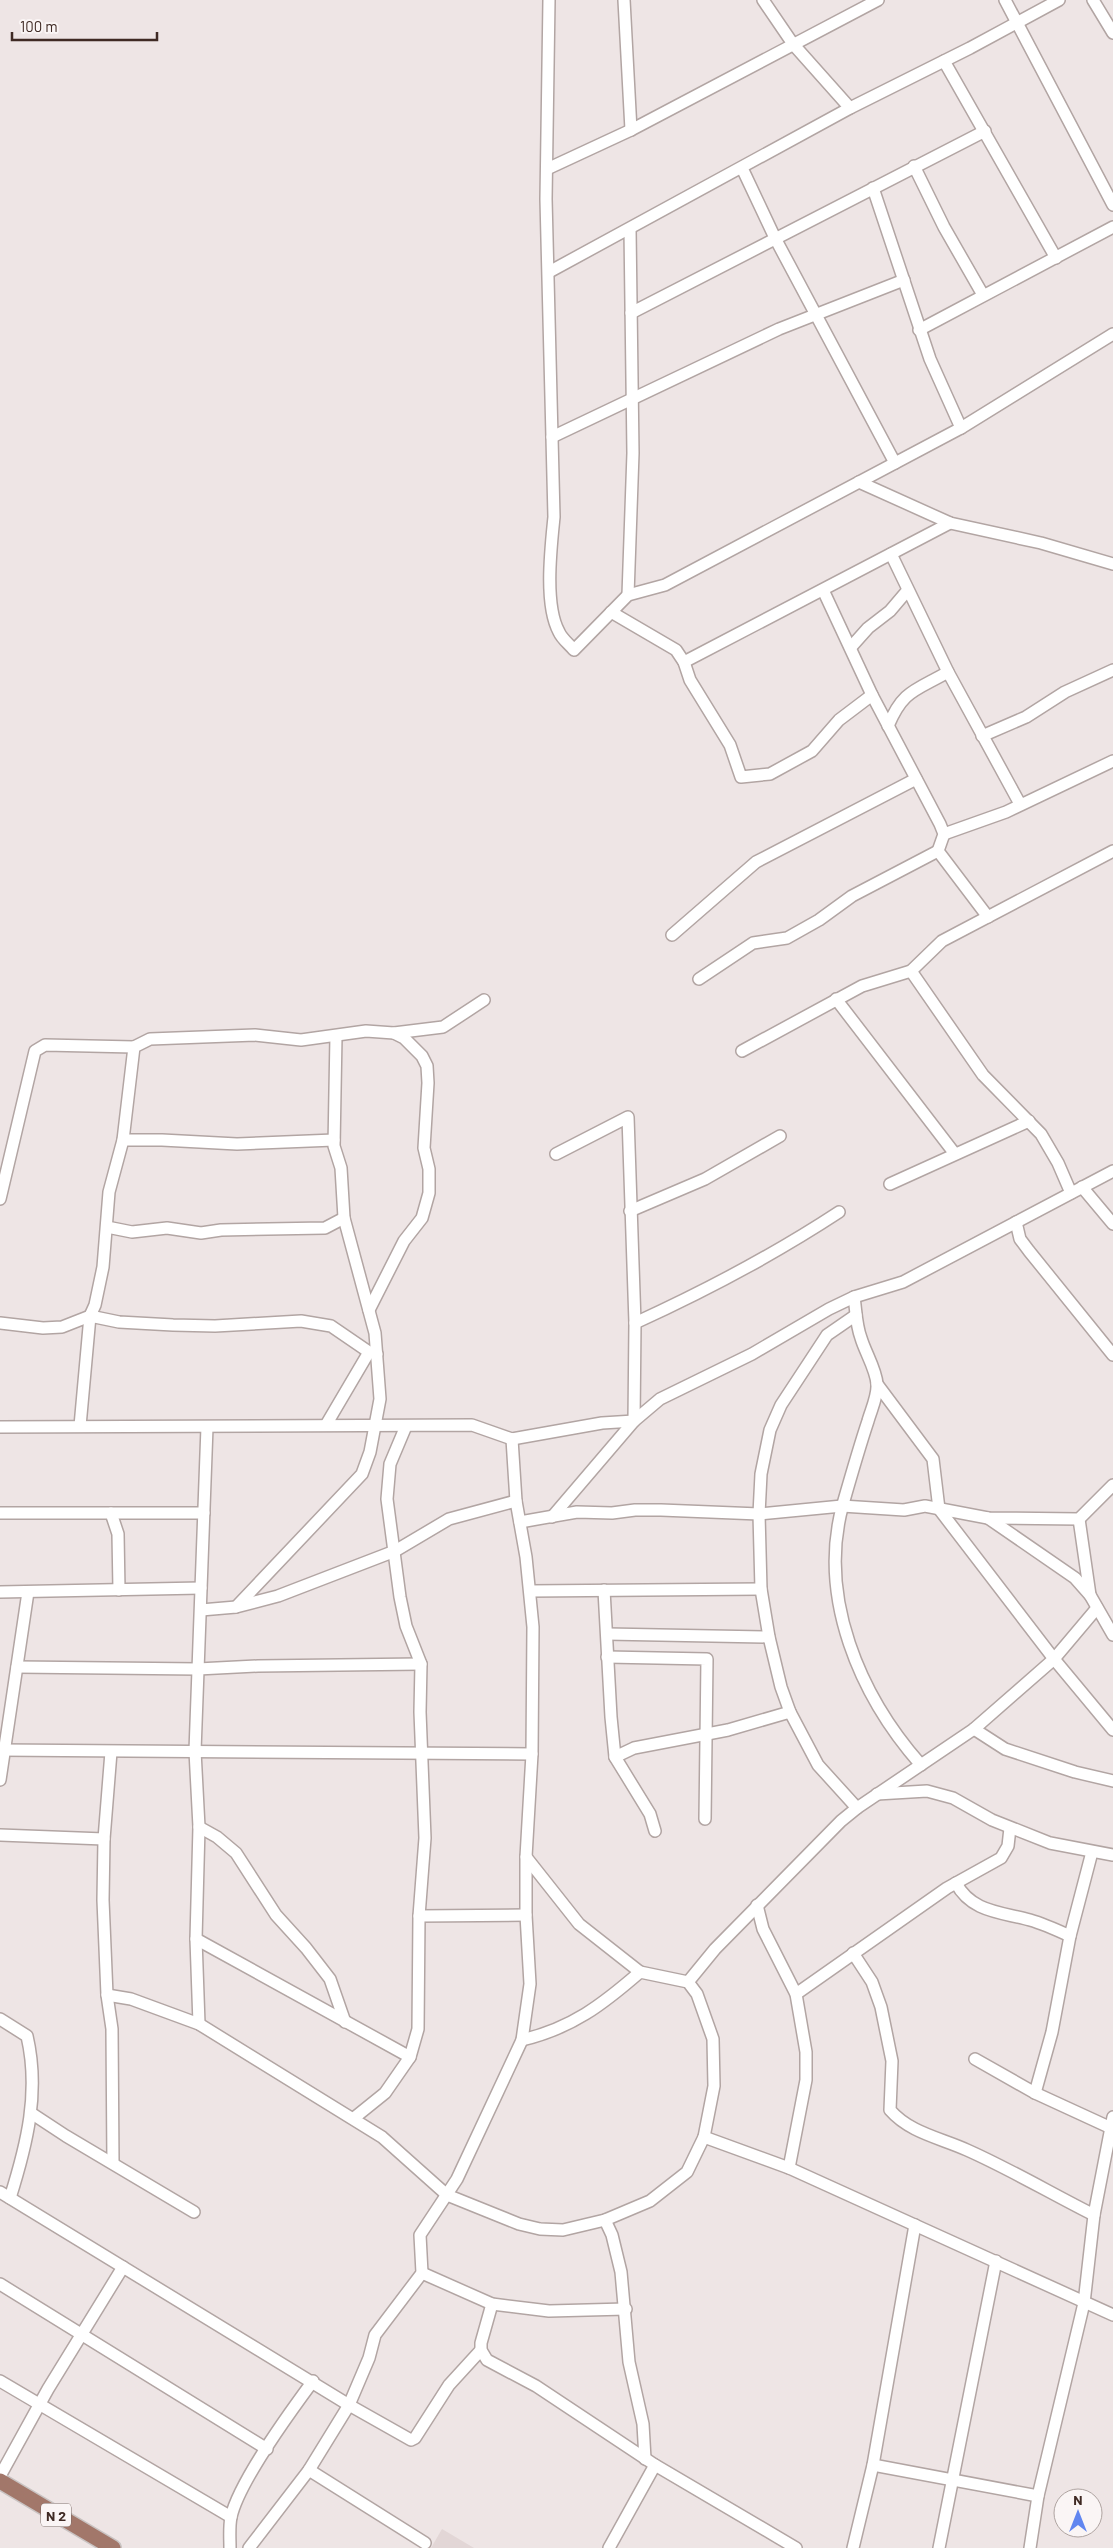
<svg xmlns="http://www.w3.org/2000/svg" width="1113" height="2548" viewBox="0 0 1113 2548" font-family="Barlow,sans-serif">
  <rect width="100%" height="100%" fill="#eee5e5"/>
  <path fill="#e2d6d6" d="M442,2529L474,2548H431Z"/>
  <g fill="none" stroke-linecap="round" stroke-linejoin="round">
    <g stroke="#b2a5a3" stroke-width="14">
      <g id="minor">
        <path d="M549,0L546,199L554,517C551,547 544,605 559,632C562,639 569,644 574,650L628,595L665,585L961,428L1113,334"/>
        <path d="M624,0L631,130"/>
        <path d="M763,0L793,44L850,108"/>
        <path d="M1005,0L1113,205"/>
        <path d="M1093,0L1113,33"/>
        <path d="M944,61L1056,258"/>
        <path d="M914,166L944,227L983,295"/>
        <path d="M742,168L775,238L895,463"/>
        <path d="M547,169L631,130L878,0"/>
        <path d="M873,188L930,359L961,428"/>
        <path d="M549,272L850,108L970,48L1059,0"/>
        <path d="M631,313L985,131"/>
        <path d="M919,330L1113,227"/>
        <path d="M552,437L779,329L904,280"/>
        <path d="M859,482L950,523L1041,543L1113,564"/>
        <path d="M891,554L948,672L1020,804"/>
        <path d="M823,590L872,695L940,824L944,834L938,851L988,917"/>
        <path d="M628,595L633,453L630,229"/>
        <path d="M611,612L676,650L684,662L690,680L730,745L741,777L770,774L812,751L839,720L872,695"/>
        <path d="M851,647L868,628L890,611L907,591"/>
        <path d="M684,662L950,523"/>
        <path d="M888,726C903,690 915,691 948,672"/>
        <path d="M982,736L1026,717L1065,692L1113,670"/>
        <path d="M944,834L1006,812L1113,761"/>
        <path d="M672,935L756,862L916,779"/>
        <path d="M911,971L983,1075L1041,1134L1058,1163L1071,1193"/>
        <path d="M699,979L753,943L787,938L819,920L852,896L938,851"/>
        <path d="M836,999L955,1154"/>
        <path d="M742,1051L862,986L911,971L942,941L1113,851"/>
        <path d="M123,1140H162L237,1144L334,1140"/>
        <path d="M890,1184L1029,1121"/>
        <path d="M1082,1187L1113,1224"/>
        <path d="M0,1199L35,1051L45,1045L134,1047"/>
        <path d="M630,1211L705,1179L780,1136"/>
        <path d="M1016,1222L1020,1239L1029,1251L1113,1355"/>
        <path d="M107,1227L132,1232L167,1228L201,1233L221,1230L325,1228L344,1218"/>
        <path d="M854,1297C856,1310 856,1325 861,1338C865,1352 876,1369 877,1384C878,1396 871,1410 868,1421C859,1448 851,1476 843,1504C817,1597 860,1696 921,1765"/>
        <path d="M369,1310L404,1241L422,1218L429,1193V1169L424,1148L428,1083L427,1066L422,1056L404,1038L394,1033"/>
        <path d="M856,1315L827,1335L781,1405L770,1430L761,1474L759,1514L761,1589L769,1637L781,1687L790,1712L818,1765L857,1808"/>
        <path d="M0,1323L43,1328L62,1327L90,1316L119,1322L173,1325L215,1326L301,1321L331,1326L369,1352L377,1354"/>
        <path d="M635,1323C705,1291 775,1254 839,1212"/>
        <path d="M877,1384L933,1459L939,1509L1054,1659L1113,1730"/>
        <path d="M326,1425L369,1352"/>
        <path d="M80,1426L90,1316L95,1305L103,1267L109,1192L123,1140L134,1047L150,1039L255,1035L301,1040L366,1031L394,1033L443,1027L484,1000"/>
        <path d="M0,1427L472,1425L512,1439L602,1423L634,1421L660,1399L752,1354L829,1309L854,1297L903,1282L1113,1171"/>
        <path d="M0,1513H204"/>
        <path d="M111,1513L118,1534L119,1590"/>
        <path d="M552,1517L634,1421L635,1323L628,1117L556,1154"/>
        <path d="M988,1518L1075,1578L1090,1595L1113,1635"/>
        <path d="M1079,1519L1090,1595"/>
        <path d="M520,1522L577,1512L612,1513L635,1510H661L759,1514L842,1506L904,1510L925,1506L988,1518L1079,1519L1113,1485"/>
        <path d="M604,1590L611,1717L615,1757L650,1814L655,1831"/>
        <path d="M530,1591L761,1589"/>
        <path d="M0,1592L201,1588"/>
        <path d="M236,1607L362,1474L370,1452L380,1399L375,1333L344,1218L341,1168L334,1146L336,1036"/>
        <path d="M201,1610L236,1607L278,1596L395,1551L449,1519L516,1501"/>
        <path d="M607,1634L769,1637"/>
        <path d="M607,1657L707,1659L705,1819"/>
        <path d="M17,1667L198,1669L258,1666L421,1664"/>
        <path d="M974,1729L1054,1659L1097,1608"/>
        <path d="M0,1750L532,1754"/>
        <path d="M111,1752L104,1839L103,1900L107,1995L112,2029L113,2163"/>
        <path d="M615,1757L634,1748L728,1730L790,1712"/>
        <path d="M0,1780L28,1592"/>
        <path d="M877,1794L927,1791L953,1798L992,1820L1050,1843L1113,1855"/>
        <path d="M199,1827L217,1837L236,1853L276,1915L306,1948L330,1979L345,2022"/>
        <path d="M0,1835L104,1839"/>
        <path d="M526,1857L579,1924L640,1972"/>
        <path d="M956,1883C971,1912 1001,1912 1030,1920C1044,1924 1057,1930 1070,1936"/>
        <path d="M757,1905L763,1929L796,1994L806,2052V2080L789,2168"/>
        <path d="M419,1916L526,1915"/>
        <path d="M196,1939L410,2057"/>
        <path d="M853,1953L872,1982L881,2007L892,2061L890,2110C910,2133 941,2138 967,2150C1010,2169 1052,2194 1094,2215"/>
        <path d="M688,1982L715,1949L841,1821L857,1808L974,1729L1005,1749L1075,1772L1113,1781"/>
        <path d="M796,1994L947,1888L1001,1858L1008,1846L1010,1828"/>
        <path d="M107,1995L131,1999L199,2024L382,2137L447,2195L519,2224L540,2229L563,2230L605,2220L650,2201L687,2172L704,2137L714,2086L713,2039L697,1994L688,1982L640,1972C602,2005 572,2028 522,2040"/>
        <path d="M0,2019L27,2036C40,2092 27,2144 10,2198"/>
        <path d="M199,2024L196,1939L199,1827L195,1751L207,1427"/>
        <path d="M975,2059L1035,2093L1111,2128"/>
        <path d="M1035,2093L1052,2032L1070,1936L1092,1852"/>
        <path d="M31,2113L66,2136L194,2212"/>
        <path d="M354,2118L385,2093L410,2057L418,2029L419,1916L425,1838L420,1712L421,1664L406,1626L400,1597L387,1499L390,1464L406,1426"/>
        <path d="M704,2137L789,2168L1113,2315"/>
        <path d="M0,2192L349,2405L411,2440L415,2438L449,2385L481,2350"/>
        <path d="M605,2220L612,2235L621,2272L629,2362L643,2424L645,2459"/>
        <path d="M422,2273L492,2304L549,2311L626,2309"/>
        <path d="M0,2284L267,2449"/>
        <path d="M492,2304L481,2343V2350L487,2360L536,2386L655,2465L796,2548"/>
        <path d="M0,2381L231,2517"/>
        <path d="M873,2465L1038,2496"/>
        <path d="M309,2470L425,2543"/>
        <path d="M0,2476L48,2389L123,2267"/>
        <path d="M230,2548C230,2538 229,2527 231,2517C239,2482 290,2412 313,2381"/>
        <path d="M249,2548L309,2470L349,2405L369,2358L375,2335L422,2273L420,2235L457,2179L522,2040L530,1984L526,1915V1857L532,1754L533,1627L526,1557L516,1501L512,1439"/>
        <path d="M609,2548L655,2465"/>
        <path d="M853,2548L873,2465L915,2225"/>
        <path d="M939,2548L996,2261"/>
        <path d="M1030,2548L1038,2496L1084,2303L1094,2215L1113,2117"/>
      </g>
    </g>
    <g stroke="#c9c3c2" stroke-width="18">
      <path id="major" d="M0,2481L113,2548"/>
    </g>
    <use href="#minor" stroke="#fff" stroke-width="11"/>
    <use href="#major" stroke="#a2776a" stroke-width="15"/>
  </g>
  <g text-anchor="middle" dominant-baseline="central" stroke-width="4" stroke-linejoin="round" paint-order="stroke">
    <rect fill="#faf5f5" stroke="#776763" stroke-width="1" x="41" y="2503.5" width="30" height="23" rx="4"/>
    <g font-size="14" font-weight="bold" fill="#3f2a24">
      <text x="56" y="2515">N 2</text>
    </g>
  </g>
  <g transform="translate(1078 2513)"><circle r="24" fill="#faf5f5" stroke="#afa4a1"/>
  <path d="M0-4L9 19L0 12L-9 19Z" fill="#6186f0"/>
  <text y="-8" font-size="14" font-weight="bold" text-anchor="middle" fill="#3f2a24">N</text>
  </g>
  <path d="M12 32v8h145v-8" fill="none" stroke="#3f2a24" stroke-width="2.5"/>
  <text x="20" y="32" font-size="15" fill="#3f2a24" stroke="#faf5f5" stroke-width="4" paint-order="stroke">100 m</text>
</svg>
